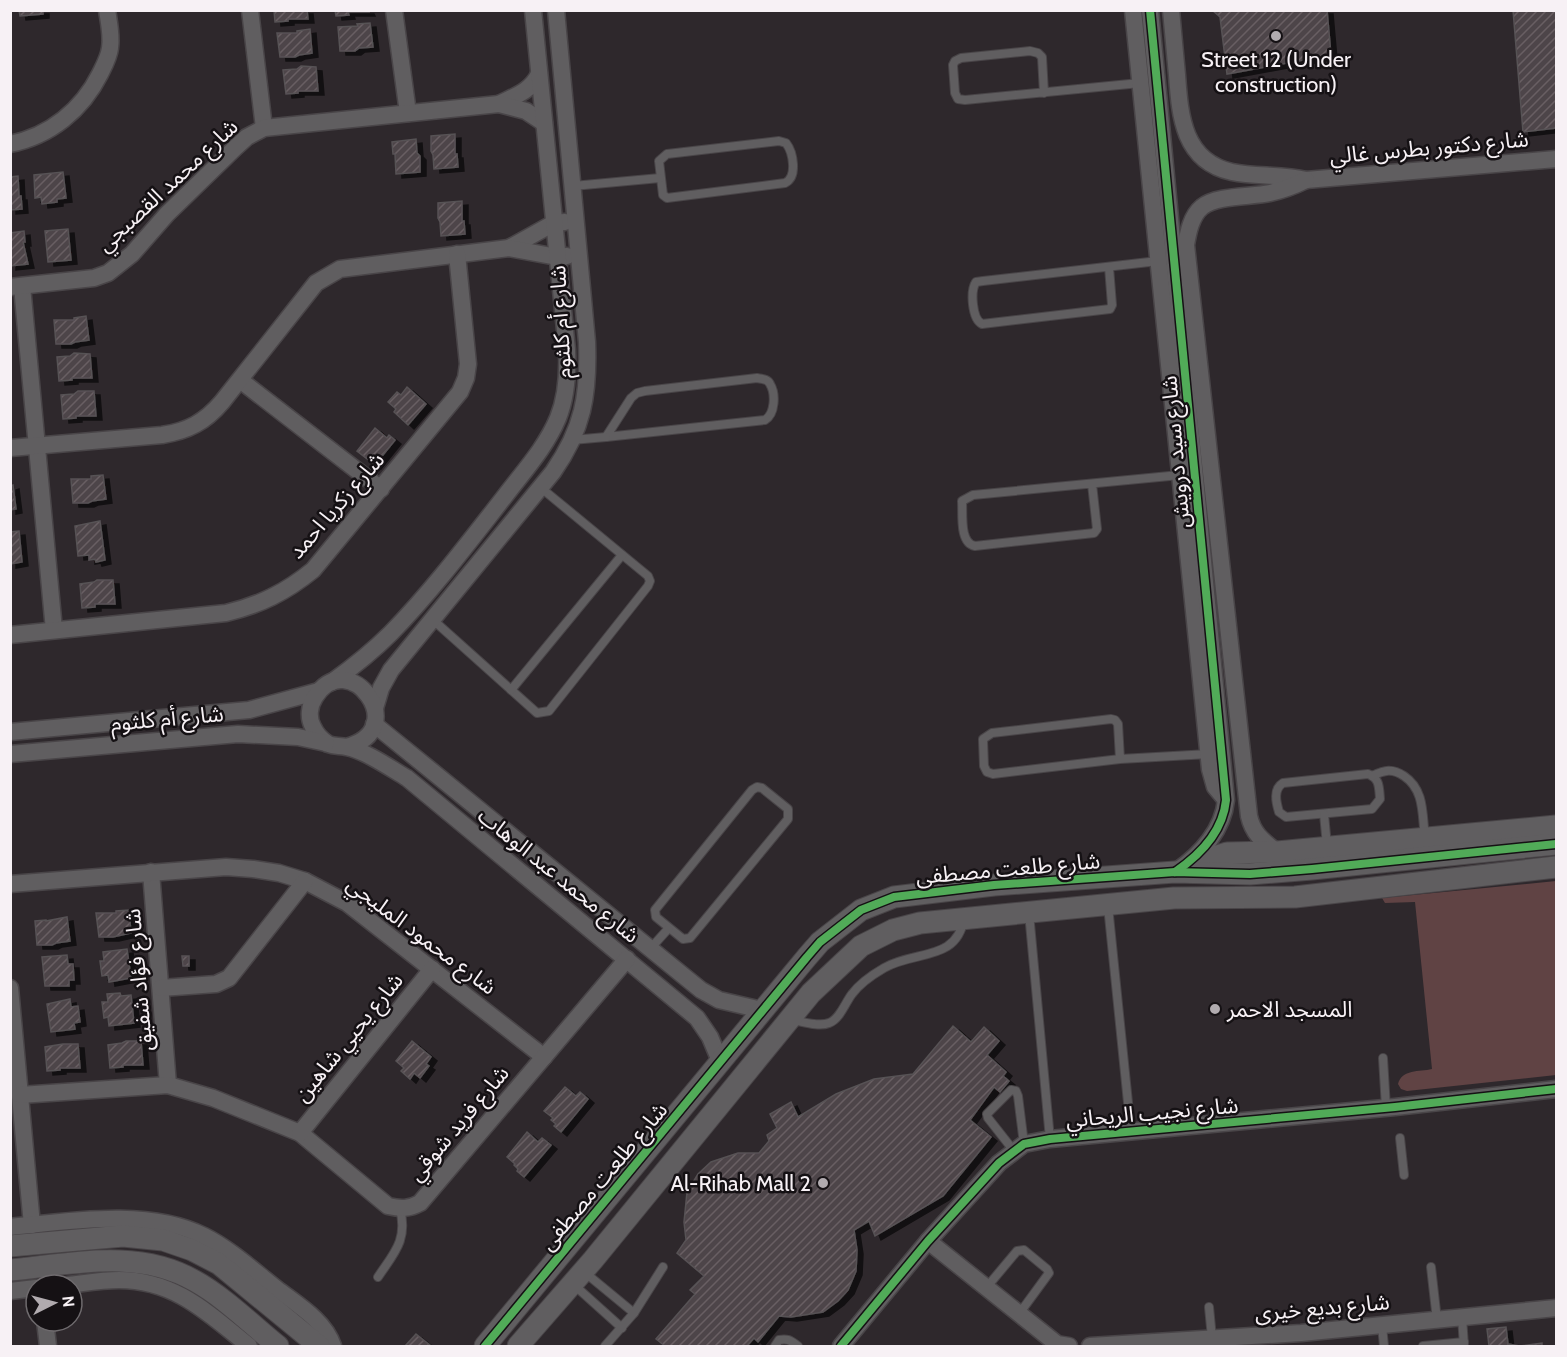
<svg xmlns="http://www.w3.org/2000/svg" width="1567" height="1357" font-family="Cabin,'Noto Sans Arabic',sans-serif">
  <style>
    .green { fill: #604344 }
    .building { fill: url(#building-hatch); stroke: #575255; stroke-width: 1.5; filter: url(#shadow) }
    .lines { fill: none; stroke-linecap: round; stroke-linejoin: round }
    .service-casing { stroke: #494548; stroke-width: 10 }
    .minor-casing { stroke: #494548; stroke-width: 19 }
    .tertiary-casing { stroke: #494548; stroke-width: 23 }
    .service { stroke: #605e60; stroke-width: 8 }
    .minor { stroke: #605e60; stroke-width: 16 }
    .tertiary { stroke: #605e60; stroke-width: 21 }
    .cycleway-casing { stroke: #151114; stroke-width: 11 }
    .cycleway { stroke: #51ab58; stroke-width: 8 }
    .poi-dot { fill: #b1abaf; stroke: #151114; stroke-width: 2 }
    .labels { text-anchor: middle; stroke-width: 5; stroke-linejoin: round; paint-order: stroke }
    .poi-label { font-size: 22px; fill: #f7f1f5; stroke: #151114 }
    .street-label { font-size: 22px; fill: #f7f1f5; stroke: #151114 }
  </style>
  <defs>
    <pattern id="building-hatch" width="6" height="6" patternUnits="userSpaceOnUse" patternTransform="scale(1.5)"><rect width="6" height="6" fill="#4e4449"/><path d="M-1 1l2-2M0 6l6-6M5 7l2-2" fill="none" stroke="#685f64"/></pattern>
    <filter id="shadow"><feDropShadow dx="6" dy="4" stdDeviation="0" flood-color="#0009"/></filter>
  </defs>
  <rect width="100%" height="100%" fill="#2e282c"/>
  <path class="green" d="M1556,881V1075L1407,1091L1401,1089L1398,1084C1402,1069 1419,1072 1432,1069L1415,902L1385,903L1382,898Z"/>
  <g class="building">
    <path d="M19,10H43V14L20,16Z"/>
    <path d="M274,10H307L308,19H288V21L275,22Z"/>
    <path d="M335,10H368L369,12H348L349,15L336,16Z"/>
    <path d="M1212,10H1327L1331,55L1227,74L1220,17Z"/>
    <path d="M1513,10H1556V128L1523,132Z"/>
    <path d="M370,23L373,47L359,48L355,51H340L338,27L358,26L357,24Z"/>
    <path d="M310,29L312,53L299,55L295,57H280L277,33H297V31Z"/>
    <path d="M301,66L316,67L318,91H298V93L286,94L283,70L297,69Z"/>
    <path d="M455,134V154H457L458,167L434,169L433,155L431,151V136Z"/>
    <path d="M416,139L417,153L420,156V172L396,174L395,154H393L392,142Z"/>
    <path d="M63,172L66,198L57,199V202L42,204L41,197L35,198L34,175Z"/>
    <path d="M18,176L19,196H21L22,209L10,210V177Z"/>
    <path d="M462,201V221H464L465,234L441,236L440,222L438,218V203Z"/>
    <path d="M68,229L71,260L48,262L45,231Z"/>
    <path d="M24,231L25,242H23L28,264L10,266V233Z"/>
    <path d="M86,316L89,340L75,342L71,344H56L54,320H74V318Z"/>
    <path d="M74,353L90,354L92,378H72V380L59,381L57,357L70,356Z"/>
    <path d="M407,387L426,404L408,425L394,412L396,409L388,402L397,392L401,395Z"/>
    <path d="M78,391H94L96,416H76V418L63,419L61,395L74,394Z"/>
    <path d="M375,428L387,438L389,435L395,440L375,465L357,451Z"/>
    <path d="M103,475L106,499L92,501L88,503H73L71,479H91V476Z"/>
    <path d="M13,485L16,509L10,510V486Z"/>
    <path d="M100,521L105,560L96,562L95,559L89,560V555L78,556L75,526Z"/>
    <path d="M19,531L22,562L10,564V532Z"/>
    <path d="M97,580H113L115,604H95V607L82,608L80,584L94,582Z"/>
    <path d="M129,910L131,933L113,937H99L96,913H116V911Z"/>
    <path d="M67,917L70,941L56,943L52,945H37L35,921L46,920V921Z"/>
    <path d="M127,949L131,978L109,982L108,975L102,976L100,961H104L103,952Z"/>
    <path d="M67,955L68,964H73L74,980H69V986H45L42,957Z"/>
    <path d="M182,956H189V966H183Z"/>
    <path d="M120,993L121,996L131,995L134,1023L109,1026L108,1017L104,1018L102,1002H108L107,994Z"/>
    <path d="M70,999L71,1007L78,1006L80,1022L74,1023L75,1029L51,1032L47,1004Z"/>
    <path d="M953,1026L971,1042L984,1027L999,1041L987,1055L1006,1072L1003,1076L1009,1081L1000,1092L994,1087L970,1120L991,1137L943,1196L875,1236L869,1221L854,1230L857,1250L856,1271L848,1290L838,1301L823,1312L791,1317L779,1316L758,1342L754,1338L747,1346H665L656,1339L695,1294L690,1290L704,1276L677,1253L686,1240L684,1222L687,1192L698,1174L711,1162L738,1153H759L769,1141L767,1135L777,1128L770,1114L791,1102L798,1117L836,1094L874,1079L913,1074Z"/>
    <path d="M126,1041H141L143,1065H123V1067L110,1068L108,1045L122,1043Z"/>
    <path d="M412,1041L431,1057L426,1064L429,1066L420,1078L414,1073L410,1079L401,1071L404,1068L396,1061Z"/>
    <path d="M63,1044H78L80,1068H60V1070L47,1071L45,1047Z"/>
    <path d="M565,1087L576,1096L580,1092L588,1099L561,1132L554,1126L556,1124L551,1120L553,1118L544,1111Z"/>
    <path d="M527,1132L538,1142L542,1138L551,1145L524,1177L517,1171L518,1169L514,1165L515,1164L507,1157Z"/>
    <path d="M1506,1327L1508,1344L1520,1346L1542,1343V1346H1489L1487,1329Z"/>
    <path d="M416,1334L431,1346H405Z"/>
  </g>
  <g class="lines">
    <defs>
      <g id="service">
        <path d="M1044,93L1042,57L1038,53L1030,51L961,58L955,61L953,65L955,93L958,99L965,100L1140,83"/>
        <path d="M779,141L786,143C793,152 798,177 785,183L667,198L663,195L659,161L667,154Z"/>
        <path d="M573,186L660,178"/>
        <path d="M1109,267L1112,305L1110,309L982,324C972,319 970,291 976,282L983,281L1158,261"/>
        <path d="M757,378C762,379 768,379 770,384C776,394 775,414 765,420L606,437L631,398L637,393L645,391Z"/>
        <path d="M572,440L606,437"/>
        <path d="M1092,484L1097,529L1094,533L975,546C959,543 963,514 962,501L973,495L1180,475"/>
        <path d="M432,619L537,713L549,711L648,586L650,581L648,576L540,487"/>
        <path d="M511,690L622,555"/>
        <path d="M1120,759L1118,724L1115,720L1111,719L992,733L983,739L984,766L987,772L993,774L1120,759L1209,754"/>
        <path d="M1368,774C1380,778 1379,788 1380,799L1372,809L1286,817L1279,812C1276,802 1273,789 1283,783Z"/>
        <path d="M1372,776C1385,770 1392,768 1404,776C1425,790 1422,815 1425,838"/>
        <path d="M757,787L762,788L788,809V819L690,938L683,939L656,917L655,910L752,790Z"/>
        <path d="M1324,814L1327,846"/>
        <path d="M1108,906L1131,1132"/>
        <path d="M1029,913L1050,1139"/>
        <path d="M650,949L668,929"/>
        <path d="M793,1020C804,1022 819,1027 829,1023C840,1019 845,1003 852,994C860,983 872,975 884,968C915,950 957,962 964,918"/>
        <path d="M1383,1058L1386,1108"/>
        <path d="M1400,1138L1404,1175"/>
        <path d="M1014,1151L988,1118L987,1114L1011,1090L1016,1091L1018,1096L1024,1144"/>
        <path d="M1431,1267L1437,1320"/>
        <path d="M583,1271L634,1313"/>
        <path d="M378,1277C394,1253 408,1240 400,1209"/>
        <path d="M573,1284L622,1328"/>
        <path d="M986,1288L1017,1251L1024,1250L1047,1269L1049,1273L1019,1314"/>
        <path d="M1209,1307L1212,1338"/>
        <path d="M1462,1317L1464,1346"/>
        <path d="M1382,1326L1384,1346"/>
        <path d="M605,1346L634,1313L663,1267"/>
        <path d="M775,1346L779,1340C788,1338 791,1341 798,1346"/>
        <path d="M1423,1346L1464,1342"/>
      </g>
      <g id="minor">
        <path d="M250,10L264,128"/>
        <path d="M394,10L408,113"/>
        <path d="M1133,10L1210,769L1215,787L1225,799"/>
        <path d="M1150,10L1226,800C1223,830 1201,854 1178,870"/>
        <path d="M1171,10C1173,32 1175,54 1177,75C1180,116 1183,161 1232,172C1256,177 1281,174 1306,180L1556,159"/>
        <path d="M499,104C515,96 531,91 539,74"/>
        <path d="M10,144C50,136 82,110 100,74C104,66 109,57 110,48C112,36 109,23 107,10"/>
        <path d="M509,248L554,223L565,222"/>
        <path d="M22,286L54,630"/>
        <path d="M10,287L94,278L108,273L132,254L167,214L236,147L247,137L264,128L499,104L526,111L544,123"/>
        <path d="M240,380L381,489"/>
        <path d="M10,448L162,435C188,431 205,422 222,402L316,283L340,269L509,248L557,257L567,256"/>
        <path d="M10,635L226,613C260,605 286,592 313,570L460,392L466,378L468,364L457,254"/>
        <path d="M332,682C353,667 373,651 391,633C432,591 469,542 505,496C524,471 546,447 558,418C567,396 568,373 567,350L533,10"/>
        <path d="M375,708L381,688L391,670L553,472C583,429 589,395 587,342L556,10"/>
        <path d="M374,724L701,990L719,1000L762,1010"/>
        <path d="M10,732L249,710L319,691"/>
        <path d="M346,747C414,730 348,644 315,697C309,706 308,718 313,727C316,734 322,740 328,744C335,747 340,745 346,747C366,751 390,768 407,778L697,1018L710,1037L720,1061"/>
        <path d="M10,754L238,734L298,737L326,743"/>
        <path d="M1277,852C1263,841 1253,834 1249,816L1186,245C1188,233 1191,216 1202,207C1216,195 1252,197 1270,193C1283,190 1294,186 1306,180"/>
        <path d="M151,872L168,1085"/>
        <path d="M10,884L226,867L253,869L279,873L305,881L347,903L544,1057"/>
        <path d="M10,988L32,1225"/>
        <path d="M161,988L216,984L229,978L305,881"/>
        <path d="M20,1095L168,1085L213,1098L300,1133L388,1206C401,1209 409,1209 420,1203L627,959"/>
        <path d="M300,1133L432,969"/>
        <path d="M10,1227C70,1221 149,1208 204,1236C230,1249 254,1271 277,1289C298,1305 325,1321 333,1346"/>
        <path d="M928,1241L1057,1344L1069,1346"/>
        <path d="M68,1285C85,1283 102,1280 119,1280C175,1280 208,1313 249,1346"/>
        <path d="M10,1291L36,1288"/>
        <path d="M45,1321L48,1346"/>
        <path d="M841,1346L928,1241L999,1163L1024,1144L1050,1139L1395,1107L1556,1089"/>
        <path d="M1090,1346L1301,1333L1556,1308"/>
      </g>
      <g id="tertiary">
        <path d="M1191,872L1211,858L1227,853L1277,852L1556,826"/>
        <path d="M10,1246L123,1236L163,1240L192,1250L219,1264L319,1346"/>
        <path d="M10,1270C72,1264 138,1248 195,1281C224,1297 252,1325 278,1346"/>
        <path d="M485,1346L807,957L820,942L861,910L894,897L994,885L1175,872L1250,874L1312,869L1556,844"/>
        <path d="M518,1346L593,1260L811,993L861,946L893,930L920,923L1174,898L1295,897L1556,867"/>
      </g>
    </defs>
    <use href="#service" class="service-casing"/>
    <use href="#minor" class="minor-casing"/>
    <use href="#tertiary" class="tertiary-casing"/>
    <use href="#service" class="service"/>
    <use href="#minor" class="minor"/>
    <use href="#tertiary" class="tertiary"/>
    <defs>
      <g id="cycleway">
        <path d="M1150,10L1226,800C1223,831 1200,855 1175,872"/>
        <path d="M485,1346L807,957L820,942L861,910L894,897L994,885L1175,872L1250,874L1312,869L1556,844"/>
        <path d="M841,1346L928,1241L999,1163L1024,1144L1050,1139L1395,1107L1556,1089"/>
      </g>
    </defs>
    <use href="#cycleway" class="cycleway-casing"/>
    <use href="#cycleway" class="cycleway"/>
  </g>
  <g class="poi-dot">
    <circle cx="1276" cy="36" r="6"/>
    <circle cx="1215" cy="1009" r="6"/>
    <circle cx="823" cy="1183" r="6"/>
  </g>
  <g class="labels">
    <g class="poi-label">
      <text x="1276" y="67">Street 12 (Under<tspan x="1276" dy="25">construction)</tspan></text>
      <text x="1227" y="1017" text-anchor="start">المسجد الاحمر</text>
      <text x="811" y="1191" text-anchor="end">Al-Rihab Mall 2</text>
    </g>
    <g class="street-label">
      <text transform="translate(1429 147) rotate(-5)" y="8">شارع دكتور بطرس غالي</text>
      <text transform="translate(167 185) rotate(-43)" y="8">شارع محمد القصبجي</text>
      <text transform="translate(560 322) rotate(-93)" y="8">شارع أم كلثوم</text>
      <text transform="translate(1175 452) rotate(-95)" y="8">شارع سيد درويش</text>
      <text transform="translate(336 505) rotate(-49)" y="8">شارع زكريا احمد</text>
      <text transform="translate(167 718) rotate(-5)" y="8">شارع أم كلثوم</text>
      <text transform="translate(1008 868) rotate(-5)" y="8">شارع طلعت مصطفى</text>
      <text transform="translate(559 875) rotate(39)" y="8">شارع محمد عبد الوهاب</text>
      <text transform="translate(422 935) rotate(37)" y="8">شارع محمود المليجي</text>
      <text transform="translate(138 980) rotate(-95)" y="8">شارع فؤاد شفيق</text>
      <text transform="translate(348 1037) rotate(-51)" y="8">شارع يحيي شاهين</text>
      <text transform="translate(1152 1112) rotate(-5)" y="8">شارع نجيب الريحاني</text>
      <text transform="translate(458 1123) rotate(-50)" y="8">شارع فريد شوقي</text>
      <text transform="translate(603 1176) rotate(-50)" y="8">شارع طلعت مصطفى</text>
      <text transform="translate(1322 1307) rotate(-5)" y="8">شارع بديع خيرى</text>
    </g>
  </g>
  <rect width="1567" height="1357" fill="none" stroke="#f7f1f5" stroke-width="24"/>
  <g transform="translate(54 1303) rotate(84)"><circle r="28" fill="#151114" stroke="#6f6b6e" stroke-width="1.5"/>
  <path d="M0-4.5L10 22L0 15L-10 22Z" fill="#b1abaf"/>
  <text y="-9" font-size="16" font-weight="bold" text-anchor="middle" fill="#f7f1f5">N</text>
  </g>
</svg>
